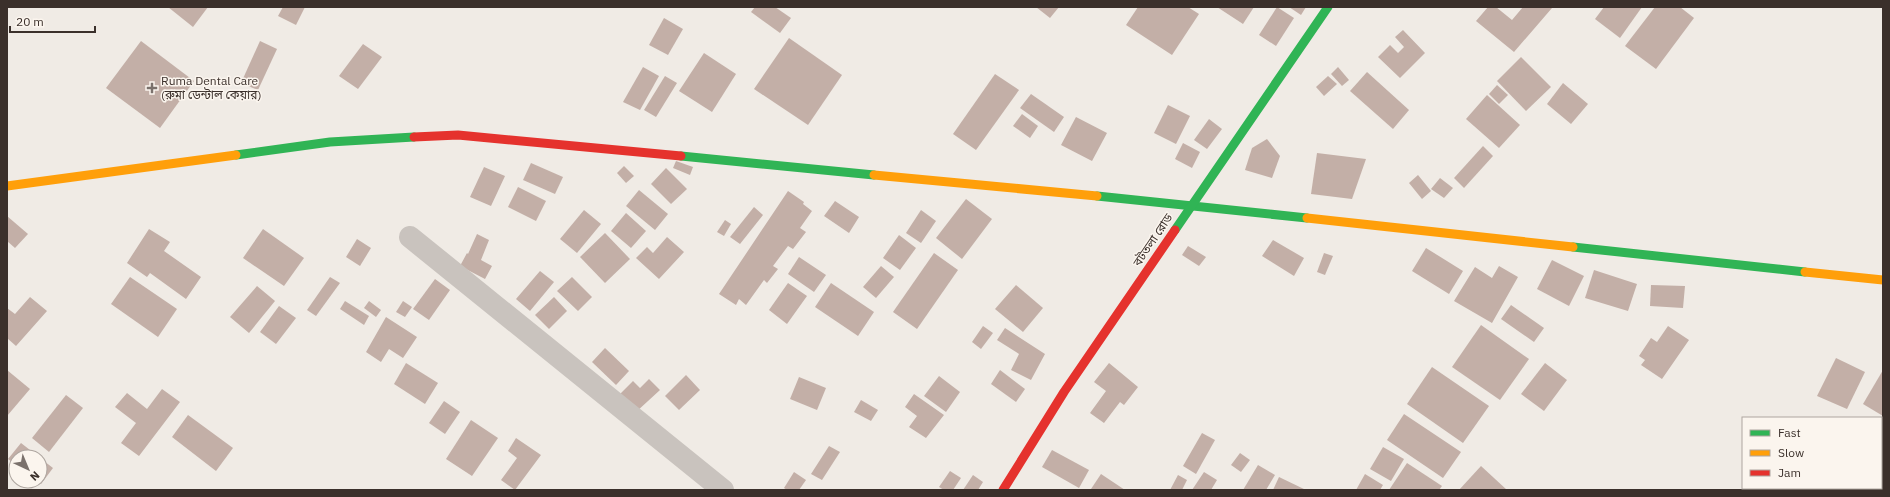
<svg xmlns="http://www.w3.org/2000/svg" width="1890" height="497" font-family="'IBM Plex Sans','Noto Sans Bengali',sans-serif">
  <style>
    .building { fill: #c3afa7 }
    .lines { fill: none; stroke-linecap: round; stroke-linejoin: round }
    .street { stroke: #c9c3be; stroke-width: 22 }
    .fast { stroke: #30b455; stroke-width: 9 }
    .slow { stroke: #ff9f0a; stroke-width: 9 }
    .jam { stroke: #e5322d; stroke-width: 9 }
    .poi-dot { fill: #7a716c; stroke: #fbf5ee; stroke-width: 1.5 }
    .labels { text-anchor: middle; stroke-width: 3; stroke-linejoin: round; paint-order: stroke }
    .poi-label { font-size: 12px; fill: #3b302b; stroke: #fbf5ee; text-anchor: start }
    .street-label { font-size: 12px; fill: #3b302b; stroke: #fbf5ee }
  </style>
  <rect width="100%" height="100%" fill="#f0ebe5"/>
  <g class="building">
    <path d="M168,7H208L193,27Z"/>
    <path d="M283,7H305L296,25L278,16Z"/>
    <path d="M755,7H775L791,18L780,33L751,12Z"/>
    <path d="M1036,7H1059L1050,18Z"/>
    <path d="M1138,7H1188L1199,14L1172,55L1126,25Z"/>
    <path d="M1217,7H1254L1243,24Z"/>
    <path d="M1277,7L1294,18L1276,46L1259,35Z"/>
    <path d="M1289,7H1306L1301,15Z"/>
    <path d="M1488,7H1496L1512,20L1523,7L1552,8L1514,52L1476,21Z"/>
    <path d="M1604,7H1642L1620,38L1595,19Z"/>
    <path d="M1655,7H1680L1694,18L1656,69L1625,46Z"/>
    <path d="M664,18L683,29L668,55L649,45Z"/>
    <path d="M1403,30L1425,53L1400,78L1378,57L1390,45L1398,53L1404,47L1395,37Z"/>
    <path d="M789,38L842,75L808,125L754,89Z"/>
    <path d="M141,41L194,81L160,128L106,88Z"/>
    <path d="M260,41L277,49L258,90L241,83Z"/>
    <path d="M363,44L382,57L358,89L339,76Z"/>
    <path d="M704,53L736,74L712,112L679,91Z"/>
    <path d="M1521,57L1551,87L1526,111L1497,81Z"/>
    <path d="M643,67L659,76L640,110L623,102Z"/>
    <path d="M1338,67L1349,80L1342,86L1331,74Z"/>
    <path d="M1367,72L1409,110L1393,129L1350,91Z"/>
    <path d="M995,74L1019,90L976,150L953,134Z"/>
    <path d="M665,76L677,83L656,117L644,110Z"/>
    <path d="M1328,76L1337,84L1324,96L1316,87Z"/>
    <path d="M1563,83L1588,104L1571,124L1547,104Z"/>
    <path d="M1497,85L1508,95L1499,104L1489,94Z"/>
    <path d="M1031,94L1064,117L1054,132L1020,108Z"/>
    <path d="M1487,95L1520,125L1499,148L1466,119Z"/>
    <path d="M1168,105L1190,116L1176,144L1154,133Z"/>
    <path d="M1022,114L1038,126L1030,138L1013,126Z"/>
    <path d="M1076,117L1107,133L1092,161L1061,145Z"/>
    <path d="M1209,119L1222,129L1207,149L1194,140Z"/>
    <path d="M1267,139L1280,156L1272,178L1245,170L1252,148Z"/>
    <path d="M1183,143L1200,152L1192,168L1175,159Z"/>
    <path d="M1483,146L1493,156L1464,188L1454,178Z"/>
    <path d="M1317,153L1366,159L1352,199L1311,194Z"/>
    <path d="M676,161L693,167L690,175L673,168Z"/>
    <path d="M531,163L563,177L555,194L523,180Z"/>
    <path d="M624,166L634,176L626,183L617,173Z"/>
    <path d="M484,167L505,176L491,206L470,197Z"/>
    <path d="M666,168L687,189L671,204L651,184Z"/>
    <path d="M1418,175L1431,191L1422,199L1409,183Z"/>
    <path d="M1440,178L1453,188L1444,198L1431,189Z"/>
    <path d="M518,187L546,201L536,221L508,207Z"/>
    <path d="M639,190L668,214L655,230L626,206Z"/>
    <path d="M788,191L804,202L803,204L812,211L800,228L806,232L793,249L788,246L773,266L778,269L767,283L764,280L746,305L739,299L736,305L719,294Z"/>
    <path d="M966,199L992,219L962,259L936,238Z"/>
    <path d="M835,201L859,217L849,233L824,216Z"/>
    <path d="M754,207L763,215L740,244L730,237Z"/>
    <path d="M584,210L601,224L577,253L560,239Z"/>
    <path d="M921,210L936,221L921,243L906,233Z"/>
    <path d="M626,213L646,231L631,248L611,231Z"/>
    <path d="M7,216L28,234L15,248L7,241Z"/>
    <path d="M725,220L731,224L724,236L717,232Z"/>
    <path d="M149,229L170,242L164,251L201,277L186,299L150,273L147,277L127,263Z"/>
    <path d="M263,229L304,258L284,286L243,258Z"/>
    <path d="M605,233L630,259L605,283L580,257Z"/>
    <path d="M477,234L489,240L481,260L492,266L485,279L460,266L467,253L468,254Z"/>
    <path d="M899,235L916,248L900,270L883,258Z"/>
    <path d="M667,237L684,252L659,279L636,258L647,247L653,253Z"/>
    <path d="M357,239L371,248L360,266L346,257Z"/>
    <path d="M1273,240L1304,258L1294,276L1262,256Z"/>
    <path d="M1188,246L1206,257L1199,266L1182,255Z"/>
    <path d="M1426,248L1463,271L1449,294L1412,271Z"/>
    <path d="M934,253L958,270L917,329L893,312Z"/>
    <path d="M1324,253L1333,256L1325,275L1317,272Z"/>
    <path d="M799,257L826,275L814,292L788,274Z"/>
    <path d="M1552,260L1584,276L1569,306L1537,289Z"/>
    <path d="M881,266L894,277L876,298L863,287Z"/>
    <path d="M1499,266L1518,277L1492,323L1454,301L1475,267L1492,278Z"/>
    <path d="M1594,270L1637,284L1628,311L1585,298Z"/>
    <path d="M540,271L554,282L530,311L516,299Z"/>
    <path d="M130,277L177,309L158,337L111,304Z"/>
    <path d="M330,277L340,283L316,316L307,310Z"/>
    <path d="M572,277L592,297L578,311L557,291Z"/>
    <path d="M435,279L450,290L429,320L413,309Z"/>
    <path d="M788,283L807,296L787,324L769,310Z"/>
    <path d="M831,283L874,312L858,336L815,307Z"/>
    <path d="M1016,285L1043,308L1023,332L995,309Z"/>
    <path d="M1651,285L1685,286L1683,308L1650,306Z"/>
    <path d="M257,286L275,301L249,333L230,317Z"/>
    <path d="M30,297L47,311L16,346L7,338V308L15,314Z"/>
    <path d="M554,297L567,311L549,329L535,315Z"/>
    <path d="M345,301L369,316L364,325L340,309Z"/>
    <path d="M369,301L381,310L376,317L364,308Z"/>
    <path d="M403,301L412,307L405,317L396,312Z"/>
    <path d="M1511,305L1544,328L1534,342L1501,319Z"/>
    <path d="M279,306L296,318L276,344L260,332Z"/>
    <path d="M386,317L417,337L403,358L389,349L381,362L366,352Z"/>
    <path d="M1481,325L1529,359L1500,400L1452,367Z"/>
    <path d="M983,326L993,333L981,349L972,342Z"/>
    <path d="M1668,326L1689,340L1662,379L1641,365L1645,360L1639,356L1651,338L1657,342Z"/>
    <path d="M1005,328L1045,354L1031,380L1011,370L1019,354L997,340Z"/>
    <path d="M605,348L629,371L616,385L592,362Z"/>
    <path d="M1836,358L1865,372L1847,409L1817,396Z"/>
    <path d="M406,363L438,383L425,404L394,384Z"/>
    <path d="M1109,363L1138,387L1124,405L1120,402L1104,423L1090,413L1106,391L1094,382Z"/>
    <path d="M1545,363L1567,380L1544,411L1521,394Z"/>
    <path d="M1432,367L1489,406L1463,443L1407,404Z"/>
    <path d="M7,370L30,389L7,416Z"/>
    <path d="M1000,370L1025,389L1016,402L991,384Z"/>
    <path d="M1883,370V416L1863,404Z"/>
    <path d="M686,375L700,390L679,410L665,396Z"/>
    <path d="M939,376L960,392L946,412L924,396Z"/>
    <path d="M799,377L826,388L817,410L790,399Z"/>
    <path d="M649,379L660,390L636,412L620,394L633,381L640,388Z"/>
    <path d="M162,389L180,402L139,456L121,443L136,423L115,407L127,393L147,409Z"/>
    <path d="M914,394L944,415L926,438L909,427L917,416L905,407Z"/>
    <path d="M66,395L83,408L49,452L32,438Z"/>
    <path d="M861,400L878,410L871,421L854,412Z"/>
    <path d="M444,401L460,412L445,434L429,423Z"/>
    <path d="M1404,414L1461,452L1443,478L1387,440Z"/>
    <path d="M188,415L233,448L216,471L172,437Z"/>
    <path d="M471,420L498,438L472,476L446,459Z"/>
    <path d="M1881,426L1883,428V472L1881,471Z"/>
    <path d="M1202,433L1215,440L1196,474L1183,466Z"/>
    <path d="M516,438L541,455L515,490L501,480L517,458L508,451Z"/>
    <path d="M21,443L39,457H16V465L8,459Z"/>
    <path d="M829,446L840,452L822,480L811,474Z"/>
    <path d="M1383,447L1404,459L1391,481L1370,469Z"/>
    <path d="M1052,450L1089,470L1079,488L1042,467Z"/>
    <path d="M1240,453L1250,460L1241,472L1231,465Z"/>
    <path d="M40,458L53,468L41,484L37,481H40Z"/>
    <path d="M1407,463L1442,486L1439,490H1389Z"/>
    <path d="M1258,465L1275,475L1266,490H1243Z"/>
    <path d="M1481,466L1507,490H1459Z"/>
    <path d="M950,471L961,478L953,490H944L939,487Z"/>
    <path d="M794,472L806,480L799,490H787L784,488Z"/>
    <path d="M1204,472L1217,480L1211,490H1192Z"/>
    <path d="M1101,474L1125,490L1091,489Z"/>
    <path d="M1365,474L1383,485L1380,490H1356Z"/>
    <path d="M973,475L983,482L978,490H963Z"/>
    <path d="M1178,475L1187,480L1182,490H1170Z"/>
    <path d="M1279,477L1306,490H1273Z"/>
    <path d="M1833,488H1869L1867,490H1837Z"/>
  </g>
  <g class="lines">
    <path class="street" d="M410,237L723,490"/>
    <g class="fast">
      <path d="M236,155L330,142L414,137"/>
      <path d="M681,156L874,175"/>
      <path d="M1097,196L1307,218"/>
      <path d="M1175,230L1328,7"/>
      <path d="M1573,247L1805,272"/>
    </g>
    <g class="slow">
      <path d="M874,175L1097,196"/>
      <path d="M7,186L236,155"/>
      <path d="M1307,218L1573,247"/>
      <path d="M1805,272L1883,280"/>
    </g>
    <g class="jam">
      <path d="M414,137L458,135L681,156"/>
      <path d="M1003,490L1064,392L1175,230"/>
    </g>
  </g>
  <path class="poi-dot" d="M150 82h4v4h4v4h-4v4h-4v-4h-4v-4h4z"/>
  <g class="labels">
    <g class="poi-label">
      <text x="161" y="85">Ruma Dental Care<tspan x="161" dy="14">(রুমা ডেন্টাল কেয়ার)</tspan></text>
    </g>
    <g class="street-label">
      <text transform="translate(1153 240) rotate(-56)" y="4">বটতলা রোড</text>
    </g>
  </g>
  <rect width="1890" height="497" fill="none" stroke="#3b302b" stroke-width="16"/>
  <rect x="1742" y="417" width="140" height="72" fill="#fbf5ee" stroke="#aea6a0"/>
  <rect x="1750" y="430" width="20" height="6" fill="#30b455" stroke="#aea6a0"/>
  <text x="1778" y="437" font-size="12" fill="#3b302b">Fast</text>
  <rect x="1750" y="450" width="20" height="6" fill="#ff9f0a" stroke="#aea6a0"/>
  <text x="1778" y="457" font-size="12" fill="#3b302b">Slow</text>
  <rect x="1750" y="470" width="20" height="6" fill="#e5322d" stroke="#aea6a0"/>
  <text x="1778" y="477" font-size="12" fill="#3b302b">Jam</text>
  <g transform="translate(28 469) rotate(136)"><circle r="19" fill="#fbf5ee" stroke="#aea6a0"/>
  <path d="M0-3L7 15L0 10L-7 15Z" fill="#7a716c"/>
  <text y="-6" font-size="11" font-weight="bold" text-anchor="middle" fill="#3b302b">N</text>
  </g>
  <path d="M10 26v6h85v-6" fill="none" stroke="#3b302b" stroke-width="2"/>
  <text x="16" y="26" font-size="12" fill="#3b302b" stroke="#fbf5ee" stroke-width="3" paint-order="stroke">20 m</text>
</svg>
